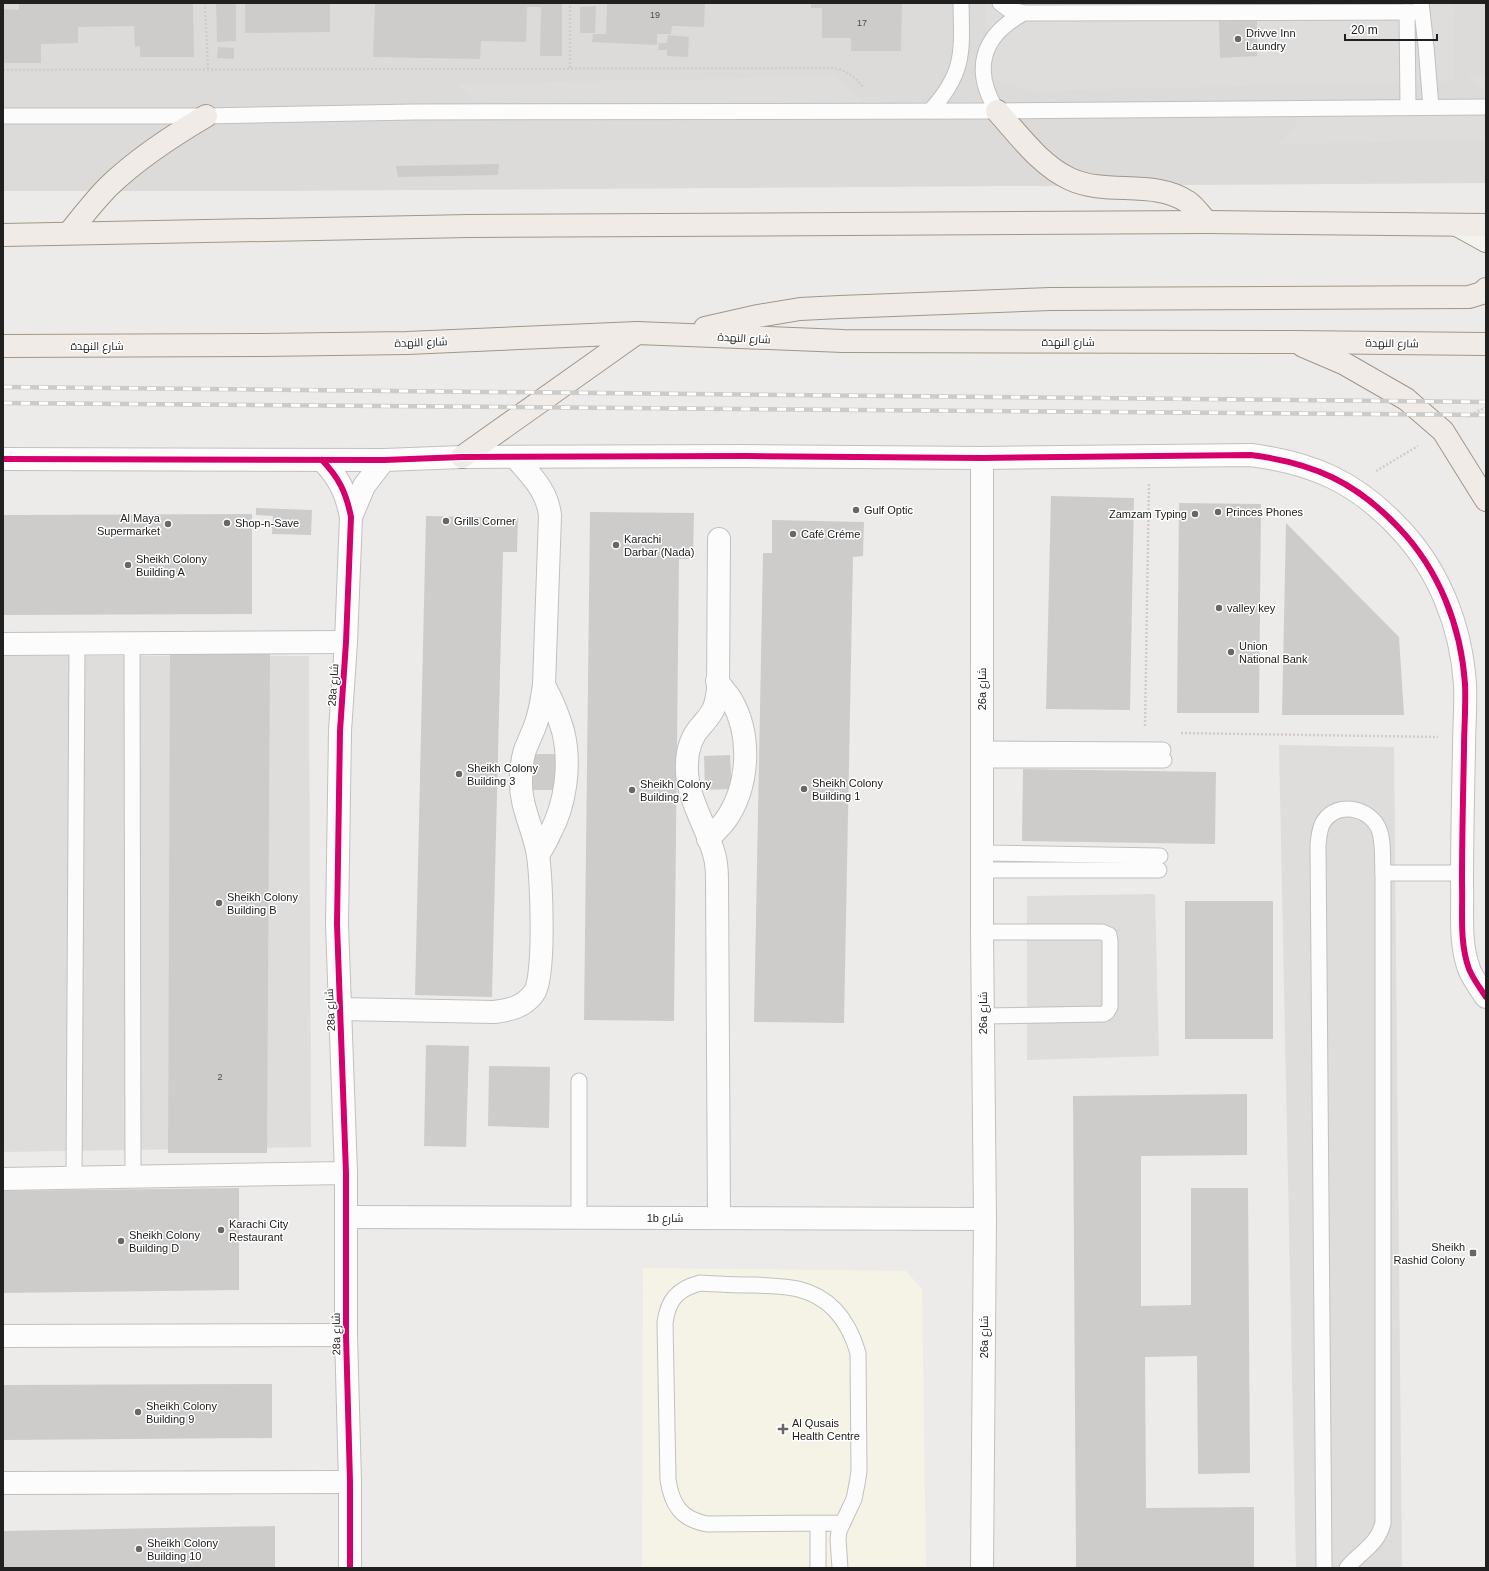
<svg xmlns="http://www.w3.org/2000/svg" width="1489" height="1571" font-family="Arial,Cairo,sans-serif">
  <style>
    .residential { fill: #dcdbda }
    .education { fill: #f5f3e6 }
    .parking { fill: #dedddc }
    .building { fill: #ceccca }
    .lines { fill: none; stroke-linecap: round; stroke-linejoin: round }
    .service-casing { stroke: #c1c0bf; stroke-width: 17 }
    .minor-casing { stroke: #c1c0bf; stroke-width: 24 }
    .secondary-casing { stroke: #959583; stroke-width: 24 }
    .primary-casing { stroke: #a19688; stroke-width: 24 }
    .path { stroke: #d6cac9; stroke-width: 2.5; stroke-dasharray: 2 2; stroke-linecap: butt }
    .service { stroke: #fcfcfc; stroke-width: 15 }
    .minor { stroke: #fcfcfc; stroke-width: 22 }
    .secondary { stroke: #f3f2ec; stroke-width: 22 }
    .primary { stroke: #f0ebe6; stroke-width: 22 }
    .rail-casing { stroke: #cbcbca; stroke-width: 4.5 }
    .rail { stroke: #fff; stroke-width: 3; stroke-dasharray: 9; stroke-linecap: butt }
    .cycleway-casing { stroke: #fff; stroke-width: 8 }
    .cycleway { stroke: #d6006c; stroke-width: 6 }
    .poi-dot { fill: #686766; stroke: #fff; stroke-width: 1.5 }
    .labels { text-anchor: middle; stroke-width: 3; stroke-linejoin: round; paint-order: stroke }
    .number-label { font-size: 9px; fill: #4c4b4a }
    .poi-label { font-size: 11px; fill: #202020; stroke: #fff; text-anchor: start }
    .street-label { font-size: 11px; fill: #202020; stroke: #fff }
  </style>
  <rect width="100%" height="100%" fill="#edebe9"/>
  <path class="residential" d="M3,3H1486V183L269,191H3Z"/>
  <path class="education" d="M643,1268L906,1271L922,1289L926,1568H642Z"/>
  <g class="parking">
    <path d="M985,3H1454L1453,81L1034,91L989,79Z"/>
    <path d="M1486,75V92L1467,76Z"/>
    <path d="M835,76L869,105L476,103L457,84Z"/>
    <path d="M1486,112V140L1278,144L1306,113Z"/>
    <path d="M3,656H309L311,1147L3,1152Z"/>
    <path d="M1279,745L1394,747L1402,1567L1296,1568Z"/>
    <path d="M1155,894L1159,1056L1027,1060V896Z"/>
  </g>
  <g class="building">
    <path d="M19,3H193L194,57H140V46L135,47L134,26L78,27V43L41,44V63H3V9L19,10Z"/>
    <path d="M216,3H236V41L217,42Z"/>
    <path d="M245,3H330V32L245,33Z"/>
    <path d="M375,3H562V56H540L541,7H527L526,42L481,41L480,59L373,57Z"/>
    <path d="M607,3H705L704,27L672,26L671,34H657V45L592,42L593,34H606Z"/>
    <path d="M811,3H902L901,51H851V38H822V8H811Z"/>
    <path d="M596,6L595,33H580V7Z"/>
    <path d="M1257,20V56L1220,58L1219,21Z"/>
    <path d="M668,35L689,37L688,57L667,56V50H658L659,43H667Z"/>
    <path d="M218,47L234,48V59L217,58Z"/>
    <path d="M499,164L498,175L398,177L396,166Z"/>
    <path d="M1051,496L1134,498L1130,710L1046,709Z"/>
    <path d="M1179,503L1261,504L1259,713H1177Z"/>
    <path d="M256,508L312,510L311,535L272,534L273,516L256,515Z"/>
    <path d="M590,512L694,513L693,559H679L674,1021L584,1020Z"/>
    <path d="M252,514V614L3,615V515Z"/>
    <path d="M426,516L518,518L517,552H503L492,997L415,995Z"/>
    <path d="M772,520L864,522L863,556L853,557L844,1023L754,1022L763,553H772Z"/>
    <path d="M1286,523L1399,637L1404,715H1282Z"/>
    <path d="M170,654H270L267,1153H168Z"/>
    <rect x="526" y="754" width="30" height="36"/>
    <path d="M730,755L732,789L705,790L704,756Z"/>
    <path d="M1023,769L1216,772L1215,844L1022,841Z"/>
    <rect x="1185" y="901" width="88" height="138"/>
    <path d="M426,1045L469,1046L466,1147L424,1146Z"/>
    <path d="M489,1066L550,1067L549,1128L488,1126Z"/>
    <path d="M1247,1094V1155L1141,1156V1306L1191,1305V1188H1248L1250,1473L1198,1474L1197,1356L1145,1357L1146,1508L1254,1507V1568H1076L1073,1096Z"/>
    <path d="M239,1188V1290L3,1293V1191Z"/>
    <path d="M272,1384V1438L3,1440V1385Z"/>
    <path d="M275,1526V1568H3V1531Z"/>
  </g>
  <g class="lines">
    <defs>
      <g id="service">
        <path d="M1000,3L1008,9L1024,13"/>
        <path d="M1421,3L1426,46L1431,107"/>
        <path d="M1407,12L1408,107"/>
        <path d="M930,111C965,73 962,52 961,3"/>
        <path d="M997,111C972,70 981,36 1024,13L1421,12"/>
        <path d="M3,116H206L414,112L997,111L1486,107"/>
        <path d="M132,643L133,1177"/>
        <path d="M982,749L1163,750"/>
        <path d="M982,760H1164"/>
        <path d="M983,853L1160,856"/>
        <path d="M983,870H1159"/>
        <path d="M1383,873H1462"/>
        <path d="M982,932H1102L1109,935L1110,941V1007L1107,1012L1104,1014L983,1016"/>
        <path d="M74,1178L77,644"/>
        <path d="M579,1218V1081"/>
        <path d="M818,1524V1568"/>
        <path d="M840,1568L838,1539L839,1531L854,1499L857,1484L859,1471L858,1353C849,1322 832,1297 798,1289C785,1286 770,1286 756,1285C737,1285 719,1284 700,1283C678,1289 668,1299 665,1323L668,1480C672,1505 681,1519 707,1524L841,1523"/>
        <path d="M1324,1568L1318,845C1319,837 1319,828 1324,821C1338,801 1368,808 1378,827C1384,839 1382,859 1383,873V1523C1377,1546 1361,1551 1347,1568"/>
      </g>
      <g id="minor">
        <path d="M3,459L384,460L462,457L747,456L982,458L1251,455C1313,463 1356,482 1399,528C1439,570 1461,626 1465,684C1466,706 1464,728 1464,750C1463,794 1462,839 1462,883C1463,911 1459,942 1469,969C1473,979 1480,988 1486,997"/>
        <path d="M322,460C339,478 346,492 351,517L346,642L340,731L337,924L346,1173V1335L350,1482V1568"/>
        <path d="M351,517L364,486L384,460"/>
        <path d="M3,644L346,642"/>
        <path d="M708,839C714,833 720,827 725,821C749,787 752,737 732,701C728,694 722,688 717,681"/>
        <path d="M538,855C542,848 547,841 550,833C566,804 571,763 563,731C558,714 552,700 544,685"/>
        <path d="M340,1009L494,1012C510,1010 524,1007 534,993C546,977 541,878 538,855C534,830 520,806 521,781C521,769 522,754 528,743C530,737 533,732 535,726C540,713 542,699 544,685L550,516C548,491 531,476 516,458"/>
        <path d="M3,1179L346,1173"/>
        <path d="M346,1217L985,1219"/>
        <path d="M719,1218L717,881C717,872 717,863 714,854C706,824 685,796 687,764C687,750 692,735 702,725C706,720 710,716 713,710C716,704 717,697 718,690L719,539"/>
        <path d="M3,1336L346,1335"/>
        <path d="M3,1483L350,1482"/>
        <path d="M982,1568L985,1219L982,932V458"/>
      </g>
      <path id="secondary" d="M1457,225L1486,241"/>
      <g id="primary">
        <path d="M997,111C1019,135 1040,165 1070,179C1107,196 1153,179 1188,202C1195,207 1201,216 1207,222"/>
        <path d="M69,233C82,217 94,201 109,186C138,158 172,136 206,116"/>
        <path d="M3,235L469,226L1207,222L1486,225"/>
        <path d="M705,328L758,316L800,309L840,307L1051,299L1469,297L1482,293L1486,289"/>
        <path d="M3,346L262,345L407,343L637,333L843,341L1293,342L1486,344"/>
        <path d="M1303,346L1345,364L1406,399L1443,431L1486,500"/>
        <path d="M462,457L637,333"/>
      </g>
    </defs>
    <use href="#service" class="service-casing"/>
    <use href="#minor" class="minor-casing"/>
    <use href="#secondary" class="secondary-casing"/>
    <use href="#primary" class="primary-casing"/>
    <g class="path">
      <path d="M205,3L208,70"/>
      <path d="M570,68V3"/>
      <path d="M3,70L834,68C848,71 855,77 864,88"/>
      <path d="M1467,417L1486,407"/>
      <path d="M1376,471L1418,446"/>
      <path d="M1145,726L1149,483"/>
      <path d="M1181,733L1438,737"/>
    </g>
    <use href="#service" class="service"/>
    <use href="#minor" class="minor"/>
    <use href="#secondary" class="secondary"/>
    <use href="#primary" class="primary"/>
    <defs>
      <g id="rail">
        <path d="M3,387L1486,402"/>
        <path d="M3,403L1486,415"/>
      </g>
    </defs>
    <use href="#rail" class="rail-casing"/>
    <use href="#rail" class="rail"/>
    <defs>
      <g id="cycleway">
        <path d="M3,459L384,460L462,457L747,456L982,458L1251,455C1313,463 1356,482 1399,528C1439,570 1461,626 1465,684C1466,706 1464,728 1464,750C1463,794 1462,839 1462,883C1463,911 1459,942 1469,969C1473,979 1480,988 1486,997"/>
        <path d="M322,460C339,478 346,492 351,517L346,642L340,731L337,924L346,1173V1335L350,1482V1568"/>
      </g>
    </defs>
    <use href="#cycleway" class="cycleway-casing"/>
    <use href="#cycleway" class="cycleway"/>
  </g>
  <g class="poi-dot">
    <circle cx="1238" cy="39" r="4"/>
    <circle cx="856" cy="510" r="4"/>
    <circle cx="1218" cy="512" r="4"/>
    <circle cx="1195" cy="514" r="4"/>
    <circle cx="446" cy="521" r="4"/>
    <circle cx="227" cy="523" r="4"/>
    <circle cx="168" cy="524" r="4"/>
    <circle cx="793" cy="534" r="4"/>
    <circle cx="616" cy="545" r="4"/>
    <circle cx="128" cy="565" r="4"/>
    <circle cx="1219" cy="608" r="4"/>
    <circle cx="1231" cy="652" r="4"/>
    <circle cx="459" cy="774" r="4"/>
    <circle cx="804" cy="789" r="4"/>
    <circle cx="632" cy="790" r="4"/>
    <circle cx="219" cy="903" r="4"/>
    <circle cx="221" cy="1230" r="4"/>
    <circle cx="121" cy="1241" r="4"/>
    <rect x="1469" y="1249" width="8" height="8" rx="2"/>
    <circle cx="138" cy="1412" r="4"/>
    <path d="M781 1423h4v4h4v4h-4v4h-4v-4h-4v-4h4z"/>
    <circle cx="139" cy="1549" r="4"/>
  </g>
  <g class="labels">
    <g class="number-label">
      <text x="655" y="18">19</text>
      <text x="862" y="26">17</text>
      <text x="220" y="1080">2</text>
    </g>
    <g class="poi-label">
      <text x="1246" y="37">Drivve Inn<tspan x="1246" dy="13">Laundry</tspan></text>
      <text x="864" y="514">Gulf Optic</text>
      <text x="1226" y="516">Princes Phones</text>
      <text x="1187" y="518" text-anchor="end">Zamzam Typing</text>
      <text x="160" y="522" text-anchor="end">Al Maya<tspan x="160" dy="13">Supermarket</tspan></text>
      <text x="454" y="525">Grills Corner</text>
      <text x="235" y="527">Shop-n-Save</text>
      <text x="801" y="538">Café Créme</text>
      <text x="624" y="543">Karachi<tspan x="624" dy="13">Darbar (Nada)</tspan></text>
      <text x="136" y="563">Sheikh Colony<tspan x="136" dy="13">Building A</tspan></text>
      <text x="1227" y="612">valley key</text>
      <text x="1239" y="650">Union<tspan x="1239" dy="13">National Bank</tspan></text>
      <text x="467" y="772">Sheikh Colony<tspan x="467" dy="13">Building 3</tspan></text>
      <text x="812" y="787">Sheikh Colony<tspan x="812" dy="13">Building 1</tspan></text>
      <text x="640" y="788">Sheikh Colony<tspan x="640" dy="13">Building 2</tspan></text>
      <text x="227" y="901">Sheikh Colony<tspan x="227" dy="13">Building B</tspan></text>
      <text x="229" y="1228">Karachi City<tspan x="229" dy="13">Restaurant</tspan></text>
      <text x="129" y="1239">Sheikh Colony<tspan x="129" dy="13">Building D</tspan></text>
      <text x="1465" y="1251" text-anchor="end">Sheikh<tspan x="1465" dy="13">Rashid Colony</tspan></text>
      <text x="146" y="1410">Sheikh Colony<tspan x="146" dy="13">Building 9</tspan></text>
      <text x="792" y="1427">Al Qusais<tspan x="792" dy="13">Health Centre</tspan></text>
      <text x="147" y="1547">Sheikh Colony<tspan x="147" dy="13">Building 10</tspan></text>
    </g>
    <g class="street-label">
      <text transform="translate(744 338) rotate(3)" y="4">شارع النهدة</text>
      <text transform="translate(421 342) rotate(-2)" y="4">شارع النهدة</text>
      <text x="1068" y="346">شارع النهدة</text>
      <text transform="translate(1392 343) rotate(1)" y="4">شارع النهدة</text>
      <text x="97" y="350">شارع النهدة</text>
      <text transform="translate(333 685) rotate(-86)" y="4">28a شارع</text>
      <text transform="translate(982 689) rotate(-90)" y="4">26a شارع</text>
      <text transform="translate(330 1010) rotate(-93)" y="4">28a شارع</text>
      <text transform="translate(983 1013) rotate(-90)" y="4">26a شارع</text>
      <text x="665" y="1222">1b شارع</text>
      <text transform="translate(336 1334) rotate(-91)" y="4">28a شارع</text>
      <text transform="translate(984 1337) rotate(-90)" y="4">26a شارع</text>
    </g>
  </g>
  <rect width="1489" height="1571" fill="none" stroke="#202020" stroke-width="8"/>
  <path d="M1345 34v6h92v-6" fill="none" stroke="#202020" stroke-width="2"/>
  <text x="1351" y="34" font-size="12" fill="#202020" stroke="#ffffff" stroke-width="3" paint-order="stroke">20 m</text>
</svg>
